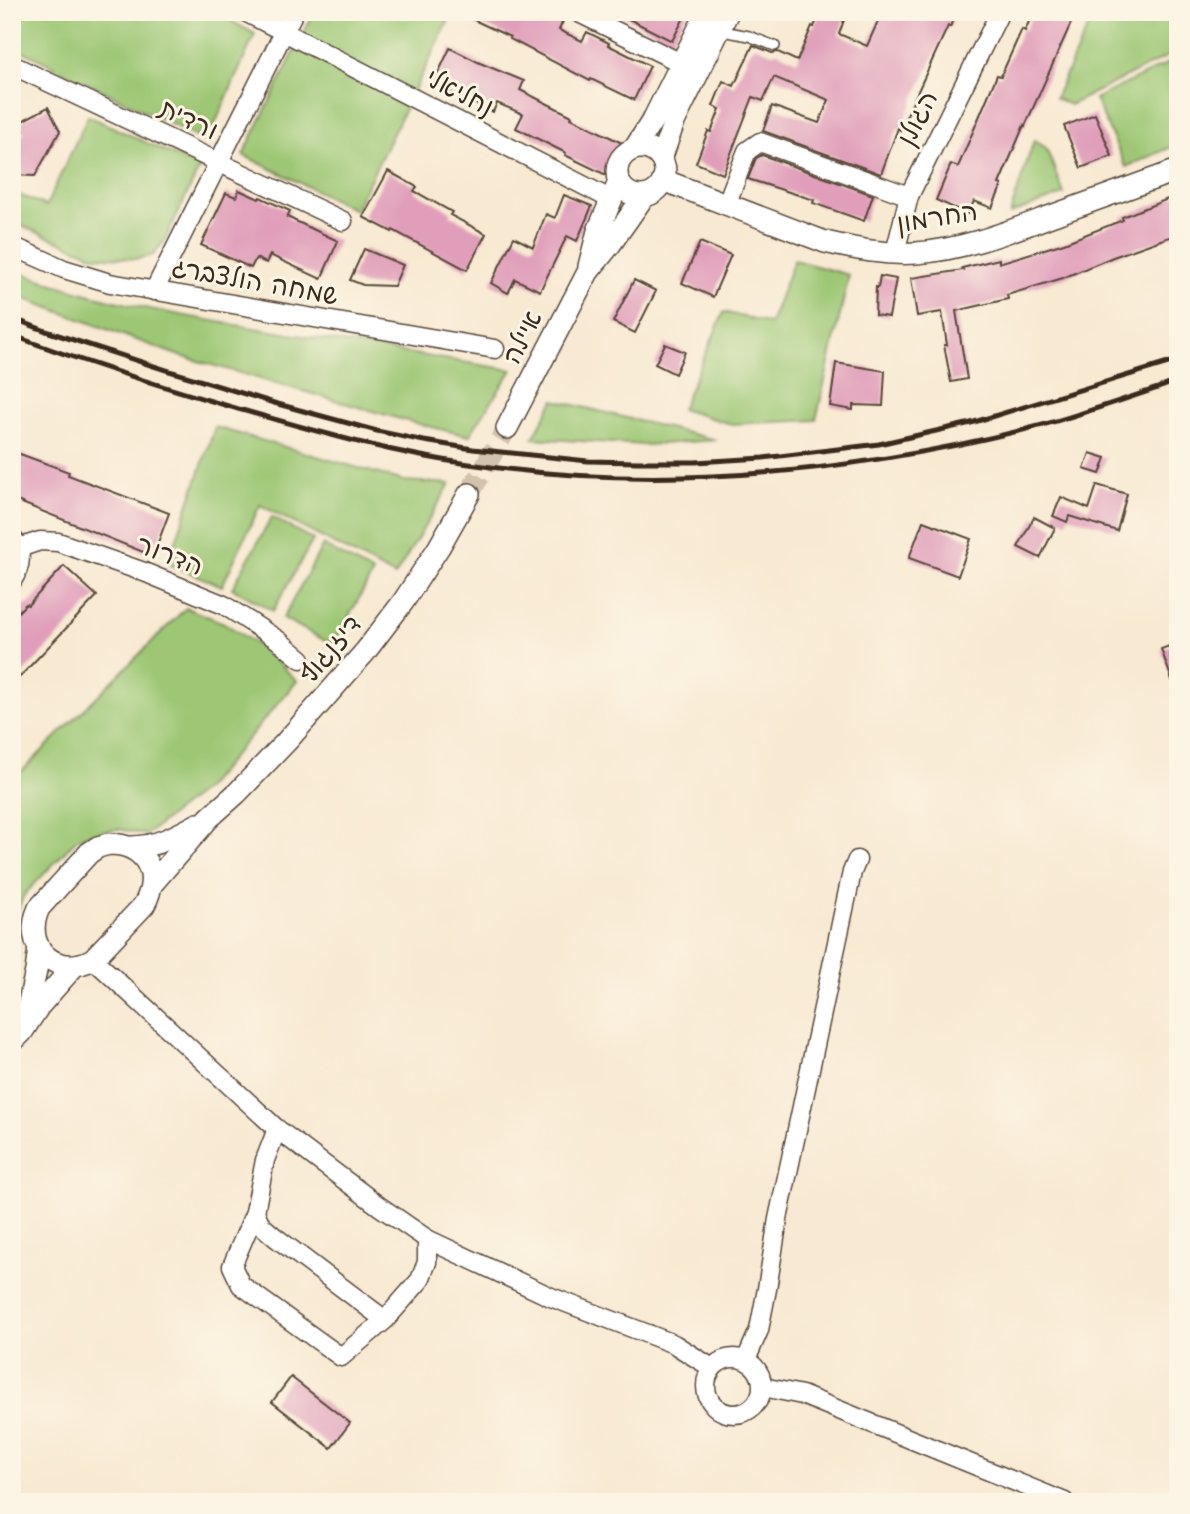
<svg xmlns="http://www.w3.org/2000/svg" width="1190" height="1514" font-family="'Comic Neue','Playpen Sans Hebrew',sans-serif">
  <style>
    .green { fill: #9dc774; stroke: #6c7849; stroke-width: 2 }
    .building { fill: #e09eba }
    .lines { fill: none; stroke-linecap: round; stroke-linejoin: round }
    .tertiary-tunnel { stroke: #d2c3ae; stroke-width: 21; stroke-dasharray: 21 10; stroke-linecap: butt }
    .service-casing { stroke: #574739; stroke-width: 12 }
    .minor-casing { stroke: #574739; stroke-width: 21 }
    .tertiary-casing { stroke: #574739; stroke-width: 24 }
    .service { stroke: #fff; stroke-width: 9 }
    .minor { stroke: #fff; stroke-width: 18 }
    .tertiary { stroke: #fff; stroke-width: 21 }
    .rail { stroke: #3b2a1e; stroke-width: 5 }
    .labels { text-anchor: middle; stroke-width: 6; stroke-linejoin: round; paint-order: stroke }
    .street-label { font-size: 26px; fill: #3b2a1e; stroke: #fcf5e5 }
  </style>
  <rect width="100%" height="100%" fill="#fcf5e5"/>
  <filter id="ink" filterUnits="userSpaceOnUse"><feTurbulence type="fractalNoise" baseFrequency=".0143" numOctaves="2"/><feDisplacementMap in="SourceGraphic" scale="14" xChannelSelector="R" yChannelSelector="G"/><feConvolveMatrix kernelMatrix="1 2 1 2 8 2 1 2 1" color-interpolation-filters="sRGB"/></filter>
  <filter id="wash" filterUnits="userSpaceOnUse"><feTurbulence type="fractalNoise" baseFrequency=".00686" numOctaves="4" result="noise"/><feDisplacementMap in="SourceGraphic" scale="28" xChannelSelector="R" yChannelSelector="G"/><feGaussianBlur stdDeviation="1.57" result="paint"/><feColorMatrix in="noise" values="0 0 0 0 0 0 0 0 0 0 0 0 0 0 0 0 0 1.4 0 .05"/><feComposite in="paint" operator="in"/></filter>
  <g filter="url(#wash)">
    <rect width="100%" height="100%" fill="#f8e9d2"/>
    <g class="green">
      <path d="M12,12H215L255,34L207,142L12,46Z"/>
      <path d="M314,12H453L355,210L243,155Z"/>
      <path d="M1095,12H1178V51L1070,105L1055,98Z"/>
      <path d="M1178,58V144L1126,167L1095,99Z"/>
      <path d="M88,116L200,167L164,242L153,255L137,259L95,256L12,222V192L46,206Z"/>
      <path d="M1034,140L1046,148L1064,194L1010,214Z"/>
      <path d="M794,260L849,275L816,420L731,424L681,409L724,312L770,324Z"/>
      <path d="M12,269C95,302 183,316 271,331C351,344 432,357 512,370L469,436L411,422L177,355L12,294Z"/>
      <path d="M554,400L716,440L645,445L533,438Z"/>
      <path d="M215,427L404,481L450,484L395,576L260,505L222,586L168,564Z"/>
      <path d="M272,517L313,540L273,611L232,588Z"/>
      <path d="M323,545L373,573L333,645L283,618Z"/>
      <path d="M186,608L224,623L268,652L297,681L206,788L146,835L119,829L91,833L76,840L24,895L12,924V781Z"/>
    </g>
    <g id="blocks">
      <g class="building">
        <path d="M457,12H546L563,21L559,30L582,41L587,32L609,43L608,45L650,66L634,100L591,79L590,81L510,39V37Z"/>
        <path d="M615,12H687L672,41Z"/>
        <path d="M820,12H847L839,34L867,46L882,12H956L950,27L948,26L900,130L898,128L881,174L763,131L772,106L819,123L829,100L774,77L763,101L753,97L723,174L696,163L708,131L711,132L720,109L713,106L723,81L734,86L753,45L772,53L778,52L797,61L812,26L814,27Z"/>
        <path d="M1033,12H1076L1025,126L1024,125L999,184L1002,185L992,208L974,201L968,214L936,200L951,164L958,167L997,75L1001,76L1022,29L1025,31Z"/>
        <path d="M450,48L480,63L524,81L520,90L572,116L571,118L622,143L606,175L565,155L566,153L516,128L523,114L497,103L493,112L433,84Z"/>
        <path d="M48,107L60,131L35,176L12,175V143L17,144L24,131L20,122Z"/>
        <path d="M1095,114L1112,156L1081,168L1064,126Z"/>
        <path d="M762,155L873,195L864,221L813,203L814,200L748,179L756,158Z"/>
        <path d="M388,171L417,187L414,191L452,212L450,215L486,234L467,270L393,230L392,232L363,217Z"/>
        <path d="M239,190L259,199L260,197L290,211L287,217L338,241L321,279L270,255L266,263L256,258L251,268L201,245L226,193L236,197Z"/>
        <path d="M564,195L592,206L577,241L567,236L540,291L515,279L508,293L491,283L514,237L533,247L546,214L555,218Z"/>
        <path d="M1178,195V234L1113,257L1063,278L1007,295L1008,299L956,311L967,379L951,382L944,345H947L942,312L917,316L911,278L963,270L962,268L999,259V263L1064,243L1123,220L1122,217Z"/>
        <path d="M700,242L731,255L713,297L682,283Z"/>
        <path d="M364,249L403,265L394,286L363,285L350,280Z"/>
        <path d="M880,276L896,279L889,317L875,315L876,287H878Z"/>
        <path d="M634,280L656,291L635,333L613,322Z"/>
        <path d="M665,344L685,352L675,374L655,364Z"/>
        <path d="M836,363L885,371L883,406L853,405V410L830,406Z"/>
        <path d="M12,451L69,472L68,475L169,513L153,556L12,499Z"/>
        <path d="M1090,453L1106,458L1100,474L1084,469Z"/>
        <path d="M1097,485L1127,494L1117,531L1069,516L1067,522L1053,516L1061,497L1089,509Z"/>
        <path d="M1034,517L1055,528L1040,558L1018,547Z"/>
        <path d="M923,521L971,539L958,576L909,558Z"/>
        <path d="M64,566L97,596L12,685V618L26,604L28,605Z"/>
        <path d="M1178,643V691H1176L1161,649Z"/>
        <path d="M291,1377L350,1423L331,1448L272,1402Z"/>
      </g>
    </g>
  </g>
  <g filter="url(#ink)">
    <use href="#blocks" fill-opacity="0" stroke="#574739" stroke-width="2"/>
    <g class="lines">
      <path class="tertiary-tunnel" d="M469,494L507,428"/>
      <defs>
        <path id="service" d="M721,28L728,32L749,36L775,46"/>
        <g id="minor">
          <path d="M245,12L612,200"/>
          <path d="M577,12L681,63"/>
          <path d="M12,65L343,221"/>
          <path d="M726,205L747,151L760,142L909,196"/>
          <path d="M12,246L64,269L110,283L495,349"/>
          <path d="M895,253L909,196L1000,12"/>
          <path d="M154,291L294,12"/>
          <path d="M12,537C24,551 21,567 12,581"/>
          <path d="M19,548L40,541L58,542L144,572L224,605L278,640L301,659"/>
          <path d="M93,959L277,1129L379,1206L427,1239L551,1297L674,1344L712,1368"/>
          <path d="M277,1129L265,1160L255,1212L232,1266L241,1285L341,1357L385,1320"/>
          <path d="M255,1212L261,1225L275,1237L385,1320L420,1280L427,1262V1239"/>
          <circle cx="734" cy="1386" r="28"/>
          <path d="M746,1360L759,1330L767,1289L778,1219L852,872L857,860"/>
          <path d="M763,1387L802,1395L1065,1502"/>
        </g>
        <g id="tertiary">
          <circle cx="641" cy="172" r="24"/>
          <path d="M635,148L654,118L707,12"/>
          <path d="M661,159L674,122L728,12"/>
          <path d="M663,180L825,242C855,249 885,255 916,253C962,250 1008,232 1051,216C1093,201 1136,185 1178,170"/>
          <path d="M589,266L598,231L619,182"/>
          <path d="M507,428L588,272L609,246L644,196"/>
          <path d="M109,844C145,844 162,873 144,905L93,959C56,979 21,947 39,908L89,853L98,847Z"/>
          <path d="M131,847C156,847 176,836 198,824"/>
          <path d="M152,884L209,818L237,793L286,742L365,652L403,602L439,547L469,494"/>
          <path d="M25,1020L36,971L39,948"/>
          <path d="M12,1042L22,1032L39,1006L74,966"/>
        </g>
      </defs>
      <use href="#service" class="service-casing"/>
      <use href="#minor" class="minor-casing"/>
      <use href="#tertiary" class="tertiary-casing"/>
      <use href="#service" class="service"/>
      <use href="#minor" class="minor"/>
      <use href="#tertiary" class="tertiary"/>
      <g class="rail">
        <path d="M12,318L46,331L163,369L274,403L377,431L424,441L473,449L588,461L638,462H695L763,458L879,444L971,423L1178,360"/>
        <path d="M12,335C85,363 160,386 235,408C312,430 389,453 469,464C658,492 850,474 1035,427C1083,414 1131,397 1178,381"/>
      </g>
    </g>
  </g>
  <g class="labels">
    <g class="street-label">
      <text transform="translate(460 92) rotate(27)" y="9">נחליאלי</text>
      <text transform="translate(917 118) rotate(-63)" y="9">הגולן</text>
      <text transform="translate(189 119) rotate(25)" y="9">ורדית</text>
      <text transform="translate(937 217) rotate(-9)" y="9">החרמון</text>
      <text transform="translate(255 281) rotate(10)" y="9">שמחה הולצברג</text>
      <text transform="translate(522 337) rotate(-63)" y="9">איילה</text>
      <text transform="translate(170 555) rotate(21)" y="9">הדרור</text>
      <text transform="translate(330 649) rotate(-50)" y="9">דיזנגוף</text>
    </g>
  </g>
  <rect width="1190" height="1514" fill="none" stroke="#fcf5e5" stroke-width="42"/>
</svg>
